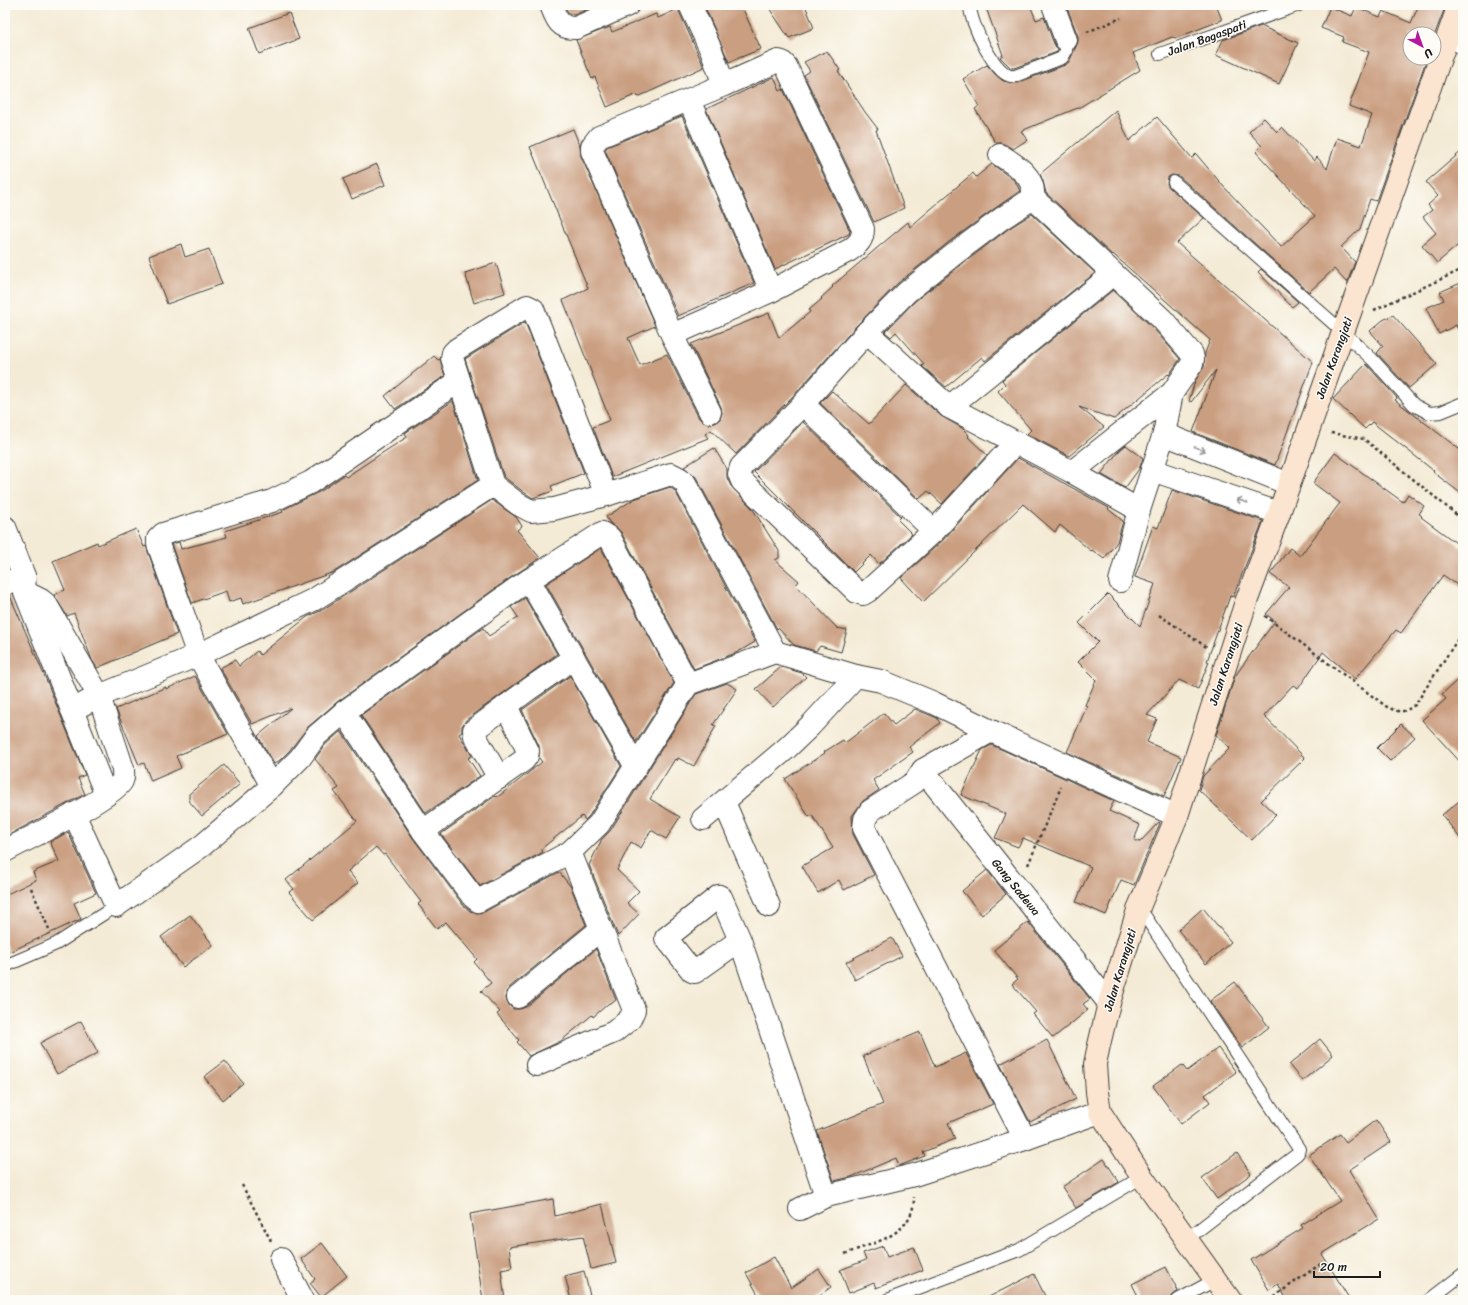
<svg xmlns="http://www.w3.org/2000/svg" width="1468" height="1305" font-family="Sriracha,sans-serif">
  <style>
    .building { fill: #ca9f81 }
    .lines { fill: none; stroke-linecap: round; stroke-linejoin: round }
    .lane-casing { stroke: #3c3b38; stroke-width: 14 }
    .street-casing { stroke: #3c3b38; stroke-width: 24 }
    .secondary-casing { stroke: #3c3b38; stroke-width: 24 }
    .path { stroke: #3c3b38; stroke-width: 2.5; stroke-dasharray: 3 3; stroke-linecap: butt }
    .lane { stroke: #fff; stroke-width: 12 }
    .street { stroke: #fff; stroke-width: 22 }
    .secondary { stroke: #fce5d0; stroke-width: 22 }
    .oneway { stroke: #999 }
    .labels { text-anchor: middle; stroke-width: 3; stroke-linejoin: round; paint-order: stroke }
    .street-label { font-size: 12px; fill: #1c1c1c; stroke: #fdfcf7 }
  </style>
  <rect width="100%" height="100%" fill="#fdfcf7"/>
  <filter id="ink" filterUnits="userSpaceOnUse"><feTurbulence type="fractalNoise" baseFrequency=".025" numOctaves="2"/><feDisplacementMap in="SourceGraphic" scale="8" xChannelSelector="R" yChannelSelector="G"/><feConvolveMatrix kernelMatrix="1 2 1 2 8 2 1 2 1" color-interpolation-filters="sRGB"/></filter>
  <filter id="wash" filterUnits="userSpaceOnUse"><feTurbulence type="fractalNoise" baseFrequency=".012" numOctaves="4" result="noise"/><feDisplacementMap in="SourceGraphic" scale="16" xChannelSelector="R" yChannelSelector="G"/><feGaussianBlur stdDeviation="0.9" result="paint"/><feColorMatrix in="noise" values="0 0 0 0 0 0 0 0 0 0 0 0 0 0 0 0 0 1.4 0 .05"/><feComposite in="paint" operator="in"/></filter>
  <g filter="url(#wash)">
    <rect width="100%" height="100%" fill="#f4ebd6"/>
    <g id="blocks">
      <g class="building">
        <path d="M564,5H597L574,15L569,14Z"/>
        <path d="M704,5H741L761,49L729,62Z"/>
        <path d="M767,5H805L814,28L789,38Z"/>
        <path d="M985,5H1030L1036,20L1044,17L1054,44L1058,50L1057,52L1014,68H1011L1000,57L1003,55Z"/>
        <path d="M1074,5H1216L1222,20L1176,38L1172,37L1133,53L1140,70L1080,107L1021,131L1027,140L1013,149L1001,143H996L975,109L979,106L963,79L987,65L995,74L1003,81L1017,83L1065,65L1069,62L1078,42V36L1067,8Z"/>
        <path d="M1419,5H1446L1434,36V34H1410V58H1427L1376,201L1370,199L1360,229L1341,247L1355,262L1347,283L1334,269L1309,292L1179,176L1172,175L1168,177L1167,184L1169,187L1204,218L1177,243L1313,362L1275,465L1193,432L1216,370L1191,402L1189,401L1195,381L1204,367L1205,353L1210,340L1113,254L1112,255L1046,193L1043,181L1040,174L1116,110L1129,141L1157,117L1192,158L1196,154L1224,187L1281,247L1315,216L1256,152L1262,146L1249,132L1264,118L1277,132L1282,127L1314,161L1317,157L1327,169L1337,138L1361,146L1372,115L1349,106L1369,52L1342,42L1344,37L1321,28L1330,7L1352,16L1356,7L1380,17L1383,11L1411,23Z"/>
        <path d="M678,9L704,67L638,97L637,94L607,107L595,77L592,79L576,40L610,27L612,32L656,14L658,18Z"/>
        <path d="M289,13L299,39L259,54L249,28Z"/>
        <path d="M1261,26L1298,43L1279,84L1216,55L1223,40Z"/>
        <path d="M827,51L840,70L838,71L865,112L878,129L876,130L904,208L874,222L804,75L810,71L804,62Z"/>
        <path d="M774,77L780,91L783,89L850,231L849,234L775,269L706,109Z"/>
        <path d="M682,116L754,283L678,316L605,150L607,147Z"/>
        <path d="M573,129L580,146L581,156L655,326L628,338L640,365L667,354L699,418L703,422L709,424L715,423L720,419L722,413L721,407L691,344L769,313L779,338L810,312L809,310L822,299L821,298L833,287L832,286L908,222L910,227L973,173L976,177L992,164L1015,181L1020,191L994,209L949,242L898,283L858,324L794,395L736,454L711,430L705,434L708,438L612,477L593,427L610,420L563,300L588,288L530,147Z"/>
        <path d="M1463,150V241L1437,263L1422,245L1436,233L1423,217L1432,210L1428,205L1438,196L1426,182Z"/>
        <path d="M377,164L385,185L352,199L343,179Z"/>
        <path d="M1032,214L1095,273L985,361L982,357L946,387L922,366L924,364L896,332L891,337L885,332L915,301L965,262L1008,229Z"/>
        <path d="M181,244L185,257L209,249L222,284L167,304L149,256Z"/>
        <path d="M496,263L505,293L474,303L465,273Z"/>
        <path d="M1261,269L1298,302L1292,307L1258,272Z"/>
        <path d="M1463,282V340L1456,325L1439,334L1426,308L1444,300L1440,292Z"/>
        <path d="M1113,290L1153,328L1180,359L1169,375L1168,374L1114,419L1079,407L1104,427L1069,456L1027,434L1031,430L998,391L1005,384L1002,380Z"/>
        <path d="M1393,315L1437,364L1409,388L1377,353L1383,346L1370,331L1383,320Z"/>
        <path d="M525,322L584,473L551,486L553,491L533,498L525,493L504,477L465,359Z"/>
        <path d="M434,356L438,360L440,359L445,376L395,409L385,396Z"/>
        <path d="M1366,364L1397,398L1395,400L1463,452V495L1433,472L1434,471L1372,422L1365,429L1333,399Z"/>
        <path d="M906,385L941,416L962,428L969,435L968,437L987,455L942,504L928,491L919,499L820,403L832,391L869,424Z"/>
        <path d="M453,401L478,480L334,572L243,604L241,598L229,602L226,591L192,603L171,544L179,542L181,549L227,537L225,531L283,512L282,510L321,491L344,475L346,477L376,457L407,437L405,433Z"/>
        <path d="M803,422L901,517L898,520L912,534L879,564L871,555L854,572L754,472Z"/>
        <path d="M1126,445L1143,458L1139,469L1125,488L1101,474L1118,452Z"/>
        <path d="M714,448L727,469V478L731,486L752,508L779,551V558L775,560L799,581L796,585L837,628L847,630L841,652L820,646L816,651L794,645L778,628L777,629L696,477L684,467Z"/>
        <path d="M1335,453L1403,502L1408,494L1424,506L1419,514L1422,516L1421,517L1463,548V589L1443,575L1401,633L1396,630L1355,679L1323,652L1298,689L1293,685L1264,716L1305,758L1261,801L1276,815L1252,840L1199,790L1203,776L1230,748L1216,735L1235,676L1275,621L1266,614L1289,587L1270,574L1290,548L1300,556L1340,503L1313,483Z"/>
        <path d="M1018,458L1109,508L1108,509L1123,521L1117,542L1104,559L1092,550L1091,551L1060,525L1055,532L1023,504L923,602L901,578L943,540Z"/>
        <path d="M670,487L675,491L755,642L738,652L694,669L621,532L610,523L606,517L634,499Z"/>
        <path d="M1172,490L1263,521L1233,597L1230,596L1207,661L1209,662L1198,689L1179,680L1147,715L1157,719L1147,742L1181,757L1164,796L1067,752L1087,706L1085,705L1096,680L1078,662L1098,642L1079,623L1108,594L1140,626L1155,584L1135,577L1153,526L1158,528Z"/>
        <path d="M492,500L516,517L522,526L517,530L540,558L510,578L337,702L308,727L290,750L280,760L274,764L258,736L291,708L252,724L220,668L235,660L239,666L257,651L260,655L307,617L322,610Z"/>
        <path d="M136,529L144,547L146,546L177,634L97,668L92,660L74,613L67,616L54,595L65,590L53,561L97,542L98,545Z"/>
        <path d="M601,548L674,683L636,742L546,584Z"/>
        <path d="M5,596H10L45,677L85,775L78,778L85,794L5,837Z"/>
        <path d="M525,598L557,654L466,720L462,726V732L459,734L472,756L468,758L480,776L426,813L361,715L483,628L489,636L518,617L511,607Z"/>
        <path d="M781,667L802,673L806,677L773,707L756,689Z"/>
        <path d="M1463,675V765L1422,720L1446,699L1442,694Z"/>
        <path d="M195,676L228,734L176,756L181,768L151,781L144,763L139,765L116,709L166,687V689Z"/>
        <path d="M570,676L621,766L589,816L585,820L582,816L541,849L543,852L480,886L441,834L495,796L496,797L499,796L542,762L539,758V746L522,710Z"/>
        <path d="M727,683L737,689L713,725L716,726L694,766L678,758L677,761L675,759L650,799L680,817L666,839L651,830L641,848L631,842L617,870L639,891L627,903L639,914L618,936L589,865L601,841V840L610,831L696,694Z"/>
        <path d="M915,709L937,718L940,723L909,747L913,752L873,780L879,790L863,801L852,816L853,834L874,875L844,890L839,880L818,893L802,866L833,848L812,815L809,817L785,779L825,753L824,752L843,740L845,743L884,713L894,725Z"/>
        <path d="M1401,724L1415,737L1390,761L1377,748Z"/>
        <path d="M341,731L413,838L463,905L470,911L477,913L484,912L559,872L571,887L586,925L510,987L506,992V999L509,1005L513,1009H520L526,1007L596,949L616,1000L611,1004L609,1003L593,1017L592,1015L561,1041L529,1056L517,1042L519,1040L497,1014L500,1012L481,991L491,983L474,962L477,959L446,922L437,929L418,904L421,902L385,854L383,855L376,847L348,871L358,883L313,920L289,892L294,889L286,880L357,821L334,791L339,788L315,759L325,745Z"/>
        <path d="M992,745L1114,801L1109,811L1140,825L1134,840L1140,842L1159,822L1160,823L1134,885L1121,880L1106,915L1076,902L1091,867L1023,838L1018,847L995,838L1006,814L961,795L982,750Z"/>
        <path d="M224,765L240,784L202,816L189,801V794Z"/>
        <path d="M1463,798V842L1442,815Z"/>
        <path d="M68,832L96,893L74,903L81,919L9,952L5,943V895L36,880L33,872L59,861L50,842Z"/>
        <path d="M987,870L1006,894L982,915L962,891Z"/>
        <path d="M1203,908L1231,942L1206,964L1178,930Z"/>
        <path d="M190,915L213,945L183,967L161,937Z"/>
        <path d="M1028,922L1090,999L1083,1004L1088,1010L1053,1038L1033,1014L1036,1012L1012,984L1018,979L994,950Z"/>
        <path d="M892,938L902,956L855,980L846,962Z"/>
        <path d="M1235,982L1269,1027L1242,1048L1210,1001Z"/>
        <path d="M81,1021L98,1053L57,1074L40,1043Z"/>
        <path d="M920,1032L935,1067L966,1053L993,1104L948,1123L955,1139L923,1152L925,1156L899,1166L896,1158L851,1177L834,1181L817,1131L883,1104L863,1056Z"/>
        <path d="M1320,1039L1333,1055L1302,1081L1289,1065Z"/>
        <path d="M1047,1040L1076,1099L1030,1122L1000,1064Z"/>
        <path d="M1218,1048L1236,1072L1205,1095L1210,1102L1181,1124L1153,1086L1182,1065L1187,1071Z"/>
        <path d="M225,1061L243,1083L223,1100L204,1077Z"/>
        <path d="M1376,1120L1391,1142L1349,1170L1379,1219L1322,1254L1350,1300H1287L1278,1284L1269,1290L1251,1260L1303,1228L1301,1225L1340,1201L1309,1155L1340,1134L1346,1142Z"/>
        <path d="M1237,1153L1251,1174L1217,1199L1202,1178Z"/>
        <path d="M1104,1159L1119,1182L1076,1208L1062,1187Z"/>
        <path d="M553,1199L555,1216L602,1204L616,1263L591,1269L583,1236L509,1247L512,1268L501,1270L505,1300H483L470,1214Z"/>
        <path d="M322,1243L347,1276L321,1297L310,1283L315,1279L301,1259Z"/>
        <path d="M883,1246L887,1257L914,1247L923,1270L876,1288L874,1283L849,1293L840,1270L866,1260L863,1253Z"/>
        <path d="M774,1257L791,1288L819,1269L831,1287L813,1300H761L746,1273Z"/>
        <path d="M1166,1267L1178,1291L1172,1296L1171,1300H1140L1132,1284Z"/>
        <path d="M584,1271L591,1300H571L565,1276Z"/>
        <path d="M1034,1274L1047,1300H983Z"/>
      </g>
    </g>
  </g>
  <g filter="url(#ink)">
    <use href="#blocks" fill-opacity="0" stroke="#3c3b38" stroke-width="1"/>
    <g class="lines">
      <defs>
        <g id="lane">
          <path d="M970,5C969,21 997,81 1015,76L1062,58L1066,51V40"/>
          <path d="M1449,38L1463,50"/>
          <path d="M1160,54L1299,5"/>
          <path d="M1174,182L1343,332L1372,359L1414,405L1429,413L1441,412L1463,403"/>
          <path d="M1139,907L1299,1149L1298,1153L1296,1155L1187,1239"/>
          <path d="M5,966L56,944L116,906"/>
          <path d="M887,1300L1019,1250L1142,1177"/>
          <path d="M1178,1300L1215,1280"/>
          <path d="M1429,1300L1463,1274"/>
        </g>
        <g id="street">
          <path d="M551,5C556,18 559,29 576,28L628,5"/>
          <path d="M690,5L711,50L724,85"/>
          <path d="M1053,5L1066,40"/>
          <path d="M689,100L771,291"/>
          <path d="M1000,155C1016,165 1036,177 1033,198L1001,219L957,252L907,292L867,332L803,404L741,467L739,474L742,481L857,592L863,594L868,591L934,531L1016,442"/>
          <path d="M1033,198L1162,319L1192,354L1193,359L1192,364L1172,393L1072,472"/>
          <path d="M867,332L949,407L1072,472L1139,510"/>
          <path d="M672,335L771,291L850,250C858,244 863,240 863,229L786,66L782,62L778,61L724,85L599,137L592,146V151L672,335L710,412"/>
          <path d="M803,404L934,531"/>
          <path d="M949,407L1113,274"/>
          <path d="M1164,434L1289,484"/>
          <path d="M1152,470L1279,513"/>
          <path d="M493,485L452,358L453,353L457,349L527,306L533,309L606,495"/>
          <path d="M5,527L24,576"/>
          <path d="M529,580L636,767"/>
          <path d="M1120,581L1139,510L1164,434L1172,393"/>
          <path d="M5,584L24,576L25,592L72,710L99,696L198,655L315,599L493,485L518,504L531,511L554,509L606,495L671,474L679,478L685,483L775,652L856,676L881,681L934,703L991,731L1177,816"/>
          <path d="M72,710L106,795"/>
          <path d="M344,712L423,831L473,897L478,901L570,852L599,824L688,684L775,652"/>
          <path d="M991,731L923,770L915,782L870,811L865,819L864,828L1025,1139"/>
          <path d="M923,770L1109,1003"/>
          <path d="M499,778L475,736L474,730L529,689L574,658"/>
          <path d="M272,786L198,655L158,544V539L163,534L272,501L311,482L459,381"/>
          <path d="M724,802L769,906"/>
          <path d="M74,814L116,906L203,845L272,786L300,758L316,736L344,712L517,588L602,533L610,538L688,684"/>
          <path d="M703,819L787,748L810,726L856,676"/>
          <path d="M423,831L524,760L527,756L528,751L506,706"/>
          <path d="M5,851C25,840 114,797 122,781C124,777 123,773 123,769L99,696L46,604L41,600L25,592"/>
          <path d="M740,940L695,972L692,971L666,938L719,896L721,897L740,940L826,1196"/>
          <path d="M518,997L601,929"/>
          <path d="M537,1065L614,1032L630,1019L634,1010L570,852"/>
          <path d="M800,1209L826,1196L914,1175L1025,1139L1100,1112"/>
          <path d="M281,1259L303,1300"/>
        </g>
        <path id="secondary" d="M1230,1300L1142,1177L1100,1112L1097,1092L1095,1064L1099,1045L1109,1003L1139,907L1177,816L1246,602L1279,513L1459,5"/>
      </defs>
      <use href="#lane" class="lane-casing"/>
      <use href="#street" class="street-casing"/>
      <use href="#secondary" class="secondary-casing"/>
      <g class="path">
        <path d="M1087,32L1121,18"/>
        <path d="M1374,310L1463,269"/>
        <path d="M1331,433L1364,439L1458,516"/>
        <path d="M1159,615L1208,648"/>
        <path d="M1265,616L1387,707C1400,713 1403,713 1415,705L1463,631"/>
        <path d="M1028,865L1061,787"/>
        <path d="M31,888L49,929"/>
        <path d="M242,1185L271,1241"/>
        <path d="M845,1254C874,1242 914,1236 914,1197"/>
        <path d="M1269,1300L1322,1263"/>
      </g>
      <use href="#lane" class="lane"/>
      <use href="#street" class="street"/>
      <use href="#secondary" class="secondary"/>
    </g>
    <defs><path id="oneway-shaft" d="M-6 0H5M1.5-3L5.5 0L1.5 3" fill="none" stroke-width="1.6" stroke-linecap="round" stroke-linejoin="round"/></defs>
    <g class="oneway">
      <use href="#oneway-shaft" transform="translate(1200 449) rotate(22)"/>
      <use href="#oneway-shaft" transform="translate(1242 501) rotate(-161)"/>
    </g>
  </g>
  <g class="labels">
    <g class="street-label">
      <text transform="translate(1207 38) rotate(-20)" y="4">Jalan Bagaspati</text>
      <text transform="translate(1334 358) rotate(-70)" y="4">Jalan Karangjati</text>
      <text transform="translate(1226 664) rotate(-72)" y="4">Jalan Karangjati</text>
      <text transform="translate(1016 887) rotate(51)" y="4">Gang Sadewa</text>
      <text transform="translate(1120 970) rotate(-73)" y="4">Jalan Karangjati</text>
    </g>
  </g>
  <rect width="1468" height="1305" fill="none" stroke="#fdfcf7" stroke-width="20"/>
  <g transform="translate(1422 46) rotate(139)"><circle r="19" fill="#fdfcf7" stroke="#a3a29f"/>
  <path d="M0-3L7 15L0 10L-7 15Z" fill="#b5179e"/>
  <text y="-6" font-size="11" font-weight="bold" text-anchor="middle" fill="#1c1c1c">U</text>
  </g>
  <path d="M1314 1271v6h66v-6" fill="none" stroke="#1c1c1c" stroke-width="2"/>
  <text x="1320" y="1271" font-size="12" fill="#1c1c1c" stroke="#fdfcf7" stroke-width="3" paint-order="stroke">20 m</text>
</svg>
